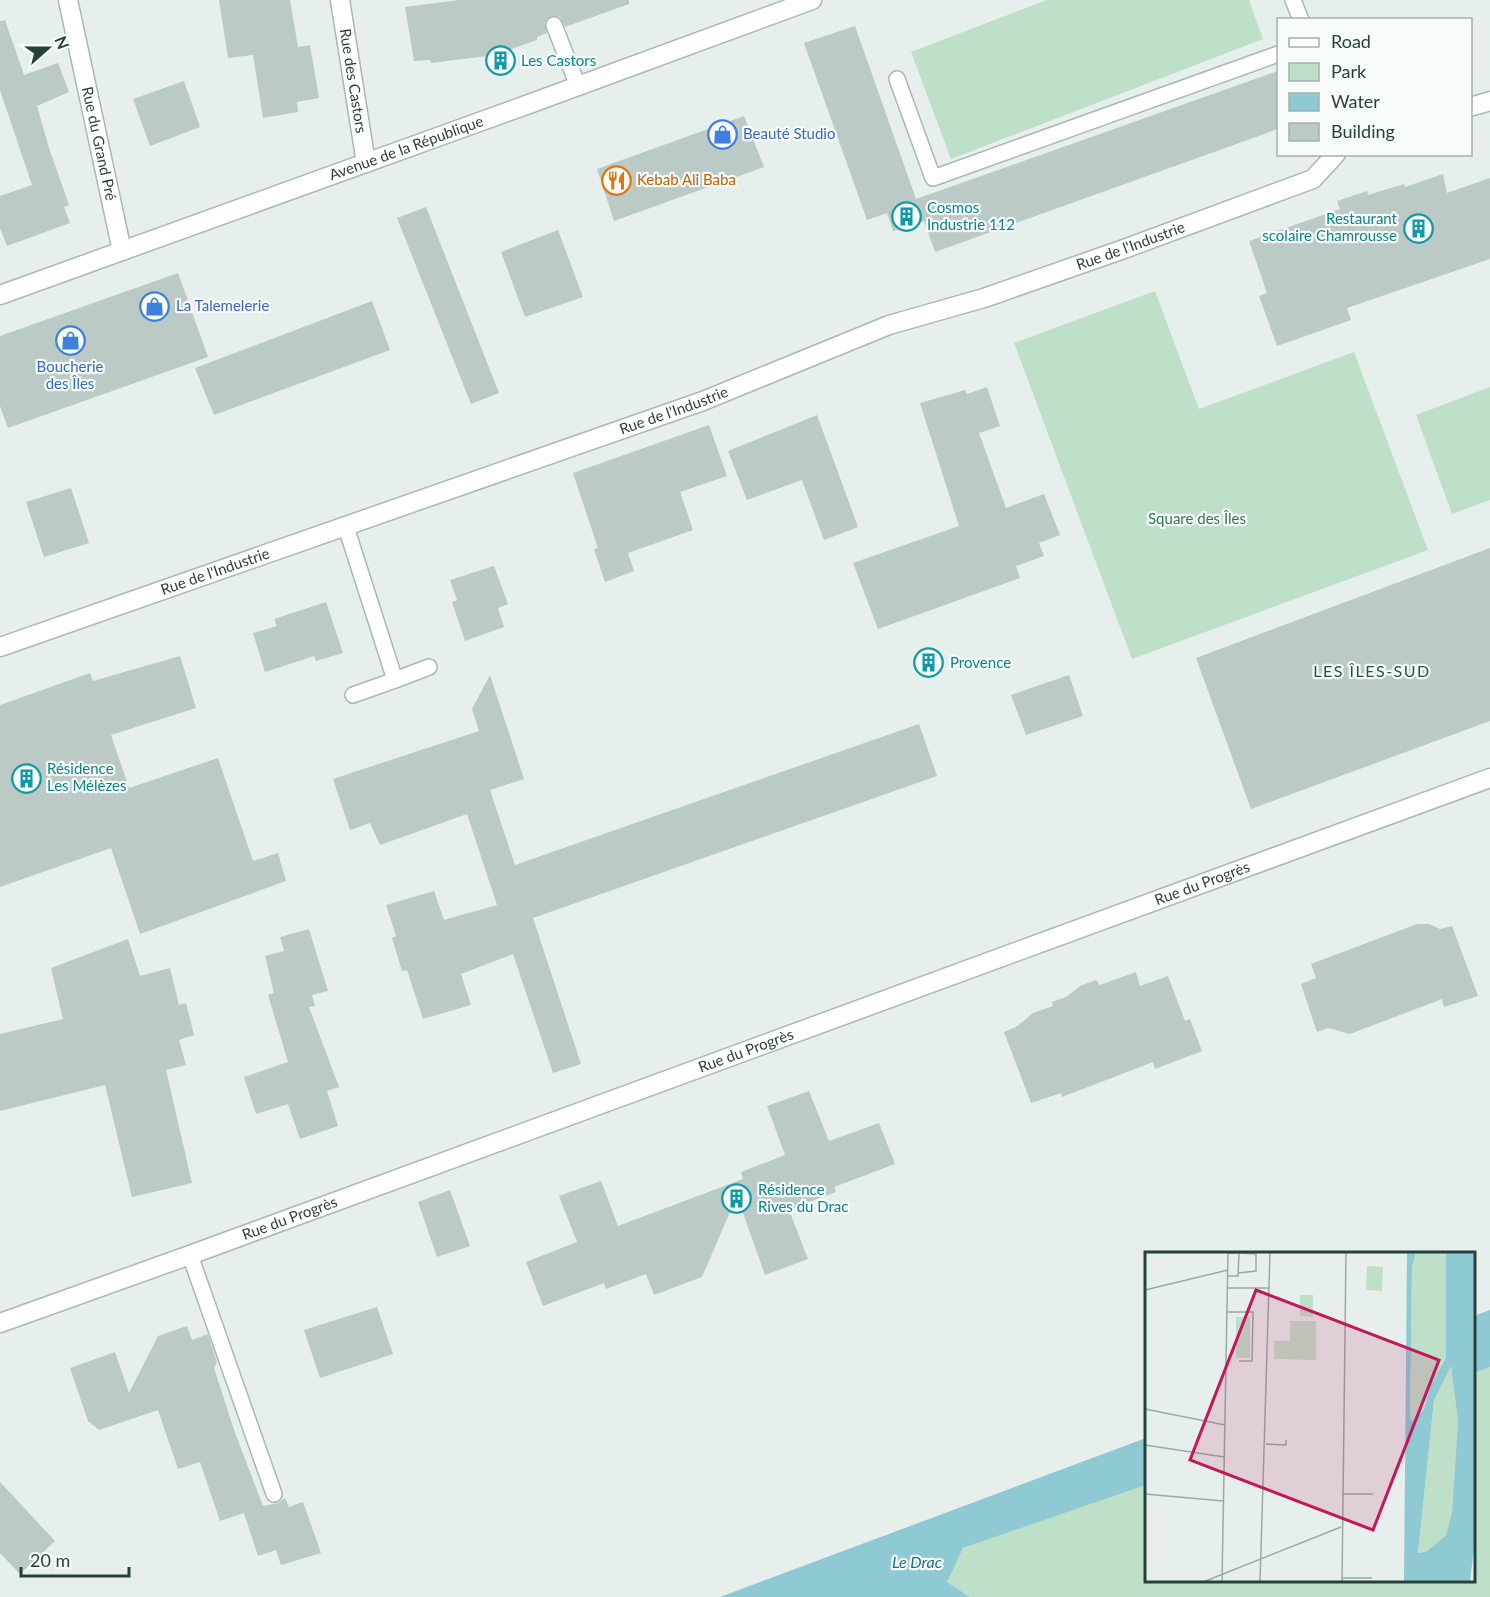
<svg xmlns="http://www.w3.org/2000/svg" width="1490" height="1597" font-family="Lato,sans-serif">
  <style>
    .green { fill: #bfe0c8 }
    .water { fill: #8ec9d4 }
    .building { fill: #bbcac4 }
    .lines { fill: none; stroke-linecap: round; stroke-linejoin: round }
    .service-casing { stroke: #a8b8b2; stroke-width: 18 }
    .minor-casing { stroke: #a8b8b2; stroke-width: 21 }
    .tertiary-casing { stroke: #a8b8b2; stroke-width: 21 }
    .service { stroke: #fff; stroke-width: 15 }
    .minor { stroke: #fff; stroke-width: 18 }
    .tertiary { stroke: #fff; stroke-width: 18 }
    .labels { text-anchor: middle; stroke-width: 4.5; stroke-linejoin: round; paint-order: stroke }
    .culture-label { font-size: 15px; fill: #0d838f; stroke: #f7fbf9; text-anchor: start }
    .street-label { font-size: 15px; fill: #24423a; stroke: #f7fbf9 }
    .shop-label { font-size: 15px; fill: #366cbe; stroke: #f7fbf9; text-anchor: start }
    .food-label { font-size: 15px; fill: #c56008; stroke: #f7fbf9; text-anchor: start }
    .park-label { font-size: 15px; fill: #2d7a4b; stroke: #f7fbf9 }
    .neighbourhood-label { font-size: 16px; letter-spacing: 1.5px; fill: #1f5548; stroke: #f7fbf9 }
    .water-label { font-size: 16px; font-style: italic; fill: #1c6f80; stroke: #f7fbf9 }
    .inset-road { fill: none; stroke: #98aaa4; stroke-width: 1.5 }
    .view { fill: #c2185b; fill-opacity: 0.15; stroke: #c2185b; stroke-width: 3 }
    .inset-edge { fill: none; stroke: #24423a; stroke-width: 3 }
  </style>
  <rect width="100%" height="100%" fill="#e6efeb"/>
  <g class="green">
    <path d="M1047,0H1249L1263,39L951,159L911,52Z"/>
    <path d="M1155,291L1199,409L1354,352L1428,550L1132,659L1014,343Z"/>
    <path d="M1490,387V500L1452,514L1416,415Z"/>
    <path d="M1490,1367V1597H970L947,1582L962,1548L1146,1485V1580H1474V1373Z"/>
  </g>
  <g class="water">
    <path d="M1490,1310V1367L1474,1373V1316Z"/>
    <path d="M1146,1438V1485L963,1548L947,1582L970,1597H720Z"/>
  </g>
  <g class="building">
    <path d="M219,0H290L298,47L310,45L319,98L297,102L298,112L263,118L253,55L228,58Z"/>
    <path d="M459,0H629V4L565,27L560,17L551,16L545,23L547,33L537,37V40L495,55L431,63L430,60L414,61L405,7Z"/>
    <path d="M5,20L24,75L58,63L69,92L37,106L49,148L69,205L64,207L70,223L7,246L0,228V196L32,185L0,90V21Z"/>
    <path d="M855,26L916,199L1278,71V129L935,252L924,221L893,231L887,213L867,220L804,43Z"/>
    <path d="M184,81L200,127L150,146L133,99Z"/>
    <path d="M744,116L764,167L614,221L597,169Z"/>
    <path d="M1443,174L1447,193L1490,178V259L1347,308L1351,320L1277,346L1259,296L1267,293L1249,241L1340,209L1337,201L1367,191L1368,195L1404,184L1405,187Z"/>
    <path d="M426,207L499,393L471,404L397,218Z"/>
    <path d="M558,230L583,297L525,317L501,252Z"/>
    <path d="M178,273L208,357L8,428L0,406V336Z"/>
    <path d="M372,301L390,350L214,415L195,368Z"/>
    <path d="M987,387L1000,426L979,433L1006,508L1044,494L1060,535L1039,543L1044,556L1016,566L1020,578L878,629L853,563L959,526L920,403L965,390L967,394Z"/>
    <path d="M817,415L858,527L824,540L802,480L747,500L728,451Z"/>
    <path d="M709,425L727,476L680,492L693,530L628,553L634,571L605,582L594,549L598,548L573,473Z"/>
    <path d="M71,488L89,543L44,557L26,502Z"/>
    <path d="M1490,548V721L1251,809L1196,658Z"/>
    <path d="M494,566L508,604L498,608L504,627L465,641L452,602L457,600L450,580Z"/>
    <path d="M326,602L343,653L316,661L314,656L265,672L253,633L277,626L274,619Z"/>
    <path d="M180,656L196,708L111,735L129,788L218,758L253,861L278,853L286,881L140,934L111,848L0,887V705L90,673L93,681Z"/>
    <path d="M490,675L524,779L490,790L515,865L919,724L937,776L533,918L581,1064L553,1073L513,954L461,974L471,1005L423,1019L407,970L402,971L392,938L396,936L386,905L434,891L444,920L497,905L467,814L380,845L370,823L350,830L333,779L479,731L472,709Z"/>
    <path d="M1069,675L1083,716L1026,735L1011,695Z"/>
    <path d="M1417,924H1429L1440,929L1452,926L1478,996L1444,1007L1442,999L1350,1034L1328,1028L1317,1032L1301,984L1316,978L1311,964Z"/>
    <path d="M309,929L328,991L312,995L315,1006L309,1007L339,1087L327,1091L338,1126L300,1139L288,1104L256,1114L244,1077L288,1062L268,995L274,993L265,956L284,951L280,937Z"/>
    <path d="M128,939L140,976L170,968L179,1005L186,1003L194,1035L179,1040L186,1065L166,1070L192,1183L132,1197L105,1085L0,1111V1034L63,1019L51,968Z"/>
    <path d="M1136,972L1140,986L1168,976L1185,1021L1190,1019L1202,1051L1155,1069L1153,1062L1062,1097L1061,1093L1031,1103L1004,1032L1016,1027L1033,1013L1053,1006L1052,1002L1066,997L1080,986L1096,980L1100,985Z"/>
    <path d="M809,1091L829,1141L879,1123L895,1164L834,1187L836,1192L789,1210L808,1259L765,1275L737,1196L702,1277L654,1295L646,1274L606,1289L604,1283L543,1306L526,1262L577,1242L559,1196L601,1181L618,1226L743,1179L741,1172L785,1155L767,1106Z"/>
    <path d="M450,1190L470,1246L437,1257L418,1202Z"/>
    <path d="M377,1307L393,1354L320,1378L304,1330Z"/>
    <path d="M187,1326L192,1340L208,1334L217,1362L214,1368L234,1430L263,1506L278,1503L285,1498L289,1507L303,1502L321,1553L281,1565L276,1550L258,1556L244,1513L220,1521L200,1462L178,1469L158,1410L99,1430L88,1421L70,1368L115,1352L129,1393L158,1336Z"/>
    <path d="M0,1482L55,1541L20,1574L0,1553Z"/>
  </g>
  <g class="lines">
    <defs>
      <g id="service">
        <path d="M1293,0L1301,20"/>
        <path d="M554,25L578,86"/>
        <path d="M897,79L933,178L1278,54"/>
        <path d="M346,527L395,680L429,667"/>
        <path d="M353,695L395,680"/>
        <path d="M190,1255L274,1494"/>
      </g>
      <g id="minor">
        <path id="s1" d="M68,0L122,251"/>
        <path id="s2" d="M340,0L366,163"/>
        <path d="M1470,107L1490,101"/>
        <path id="s3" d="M0,647L703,401L889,325L984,298L1124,249L1313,179L1336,154"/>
        <path id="s4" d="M0,1323L190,1255L1490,778"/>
      </g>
      <g id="tertiary">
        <path id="s5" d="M0,295L529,104L812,0"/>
      </g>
    </defs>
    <use href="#service" class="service-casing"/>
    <use href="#minor" class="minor-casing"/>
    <use href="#tertiary" class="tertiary-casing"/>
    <use href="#service" class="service"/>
    <use href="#minor" class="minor"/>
    <use href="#tertiary" class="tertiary"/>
  </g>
  <defs>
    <symbol id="building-ring" viewBox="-11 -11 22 22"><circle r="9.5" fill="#f7fbf9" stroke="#0f9aa8" stroke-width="1.5"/><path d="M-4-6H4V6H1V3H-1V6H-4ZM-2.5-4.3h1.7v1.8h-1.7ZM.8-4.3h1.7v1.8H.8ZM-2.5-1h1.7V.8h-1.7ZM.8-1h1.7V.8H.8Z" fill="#0f9aa8"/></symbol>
    <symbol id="shop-ring" viewBox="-11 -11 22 22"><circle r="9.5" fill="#f7fbf9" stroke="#3f7fe0" stroke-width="1.5"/><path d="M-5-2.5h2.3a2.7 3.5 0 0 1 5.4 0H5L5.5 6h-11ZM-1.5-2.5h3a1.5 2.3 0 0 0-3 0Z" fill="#3f7fe0"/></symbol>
    <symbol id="restaurant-ring" viewBox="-11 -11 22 22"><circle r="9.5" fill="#f7fbf9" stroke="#e8710a" stroke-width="1.5"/><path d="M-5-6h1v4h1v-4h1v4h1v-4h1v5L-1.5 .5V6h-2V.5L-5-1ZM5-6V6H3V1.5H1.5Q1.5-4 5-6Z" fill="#e8710a"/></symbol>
  </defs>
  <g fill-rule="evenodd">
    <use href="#building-ring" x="484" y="44" width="33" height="33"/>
    <use href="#shop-ring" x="706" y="118" width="33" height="33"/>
    <use href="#restaurant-ring" x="600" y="164" width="33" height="33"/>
    <use href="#building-ring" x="890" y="200" width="33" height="33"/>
    <use href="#building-ring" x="1402" y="212" width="33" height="33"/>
    <use href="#shop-ring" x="138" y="290" width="33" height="33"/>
    <use href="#shop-ring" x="54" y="324" width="33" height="33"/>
    <use href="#building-ring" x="912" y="646" width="33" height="33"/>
    <use href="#building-ring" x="10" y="762" width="33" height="33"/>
    <use href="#building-ring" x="720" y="1182" width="33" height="33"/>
  </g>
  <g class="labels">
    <g class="culture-label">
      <text x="521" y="66">Les Castors</text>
      <text x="927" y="213">Cosmos<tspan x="927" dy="17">Industrie 112</tspan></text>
      <text x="1397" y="224" text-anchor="end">Restaurant<tspan x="1397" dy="17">scolaire Chamrousse</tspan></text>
      <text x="950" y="668">Provence</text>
      <text x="47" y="774">Résidence<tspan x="47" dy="17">Les Mélèzes</tspan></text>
      <text x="758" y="1195">Résidence<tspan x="758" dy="17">Rives du Drac</tspan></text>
    </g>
    <g class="street-label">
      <text dy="5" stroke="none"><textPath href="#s2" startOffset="82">Rue des Castors</textPath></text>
      <text dy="5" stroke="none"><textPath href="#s1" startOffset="147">Rue du Grand Pré</textPath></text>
      <text dy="5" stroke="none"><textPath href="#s5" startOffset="432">Avenue de la République</textPath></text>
      <text dy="5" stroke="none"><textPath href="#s3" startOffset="1200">Rue de l'Industrie</textPath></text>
      <text dy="5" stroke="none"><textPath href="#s3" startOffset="714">Rue de l'Industrie</textPath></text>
      <text dy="5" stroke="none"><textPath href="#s3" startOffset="228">Rue de l'Industrie</textPath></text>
      <text dy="5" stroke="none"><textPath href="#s4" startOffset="1280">Rue du Progrès</textPath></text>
      <text dy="5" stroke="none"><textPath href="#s4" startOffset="794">Rue du Progrès</textPath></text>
      <text dy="5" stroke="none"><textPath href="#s4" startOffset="308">Rue du Progrès</textPath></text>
    </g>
    <g class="shop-label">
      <text x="743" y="139">Beauté Studio</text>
      <text x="176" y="311">La Talemelerie</text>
      <text x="70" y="372" text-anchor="middle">Boucherie<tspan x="70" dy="17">des Îles</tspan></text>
    </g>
    <g class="food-label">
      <text x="637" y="185">Kebab Ali Baba</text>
    </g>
    <g class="park-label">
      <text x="1197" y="524">Square des Îles</text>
    </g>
    <g class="neighbourhood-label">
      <text x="1372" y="677">LES ÎLES-SUD</text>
    </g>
    <g class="water-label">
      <text x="917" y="1568">Le Drac</text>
    </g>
  </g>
  <g transform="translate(1145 1252)">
    <rect width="330" height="330" fill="#e6efeb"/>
    <path d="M271,0H301L303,69L301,106L285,134L279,157L268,169L265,166L267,15ZM222,14L238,15L237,39L221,38ZM155,43H168V65L155,64ZM91,65H105V106H91ZM145,69H171V108L129,107V89H145ZM306,113L313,170L307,260L301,283L281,300L273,301L289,148Z" fill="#bfe0c8"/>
    <path d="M262,0H271L267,15L265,166L268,169L279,157L285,134L301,106V0H330V286L325,330H259ZM306,114L313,170L307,260L301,283L281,300L273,301L289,148Z" fill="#8ec9d4" fill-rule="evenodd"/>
    <path class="inset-road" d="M93,21L111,19V2L94,1M83,24H93L94,1H83M83,36H123M0,38L83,18M82,60H108L107,109H94M0,157L80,173M121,192L141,193V188M0,193L79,205M0,242L78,249M197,242H228M197,326H227M58,330L196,275M77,330L83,0M115,330L125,0M197,330L201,0"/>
    <path class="view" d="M111,38L294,108L228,278L45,208Z"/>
    <rect width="330" height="330" class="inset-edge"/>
  </g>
  <rect x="1277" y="18" width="195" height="138" fill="#f7fbf9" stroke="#a3b1ad" stroke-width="1.5"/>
  <rect x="1289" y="38" width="30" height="9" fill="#ffffff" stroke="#a3b1ad" stroke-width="1.5"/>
  <text x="1331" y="48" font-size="18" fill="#24423a">Road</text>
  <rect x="1289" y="63" width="30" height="18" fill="#bfe0c8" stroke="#a3b1ad" stroke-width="1.5"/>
  <text x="1331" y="78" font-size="18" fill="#24423a">Park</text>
  <rect x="1289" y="93" width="30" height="18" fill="#8ec9d4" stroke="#a3b1ad" stroke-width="1.5"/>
  <text x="1331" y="108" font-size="18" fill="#24423a">Water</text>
  <rect x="1289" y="123" width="30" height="18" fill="#bbcac4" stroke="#a3b1ad" stroke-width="1.5"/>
  <text x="1331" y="138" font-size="18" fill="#24423a">Building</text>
  <g transform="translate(48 48) rotate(69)" stroke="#f7fbf9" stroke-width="4.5" paint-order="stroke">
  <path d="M0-4.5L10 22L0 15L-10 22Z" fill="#24423a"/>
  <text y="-9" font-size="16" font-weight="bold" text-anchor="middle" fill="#24423a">N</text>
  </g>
  <path d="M21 1567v9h108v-9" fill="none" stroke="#24423a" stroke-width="3"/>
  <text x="30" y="1567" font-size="18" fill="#24423a" stroke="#f7fbf9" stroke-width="4.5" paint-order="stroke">20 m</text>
</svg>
